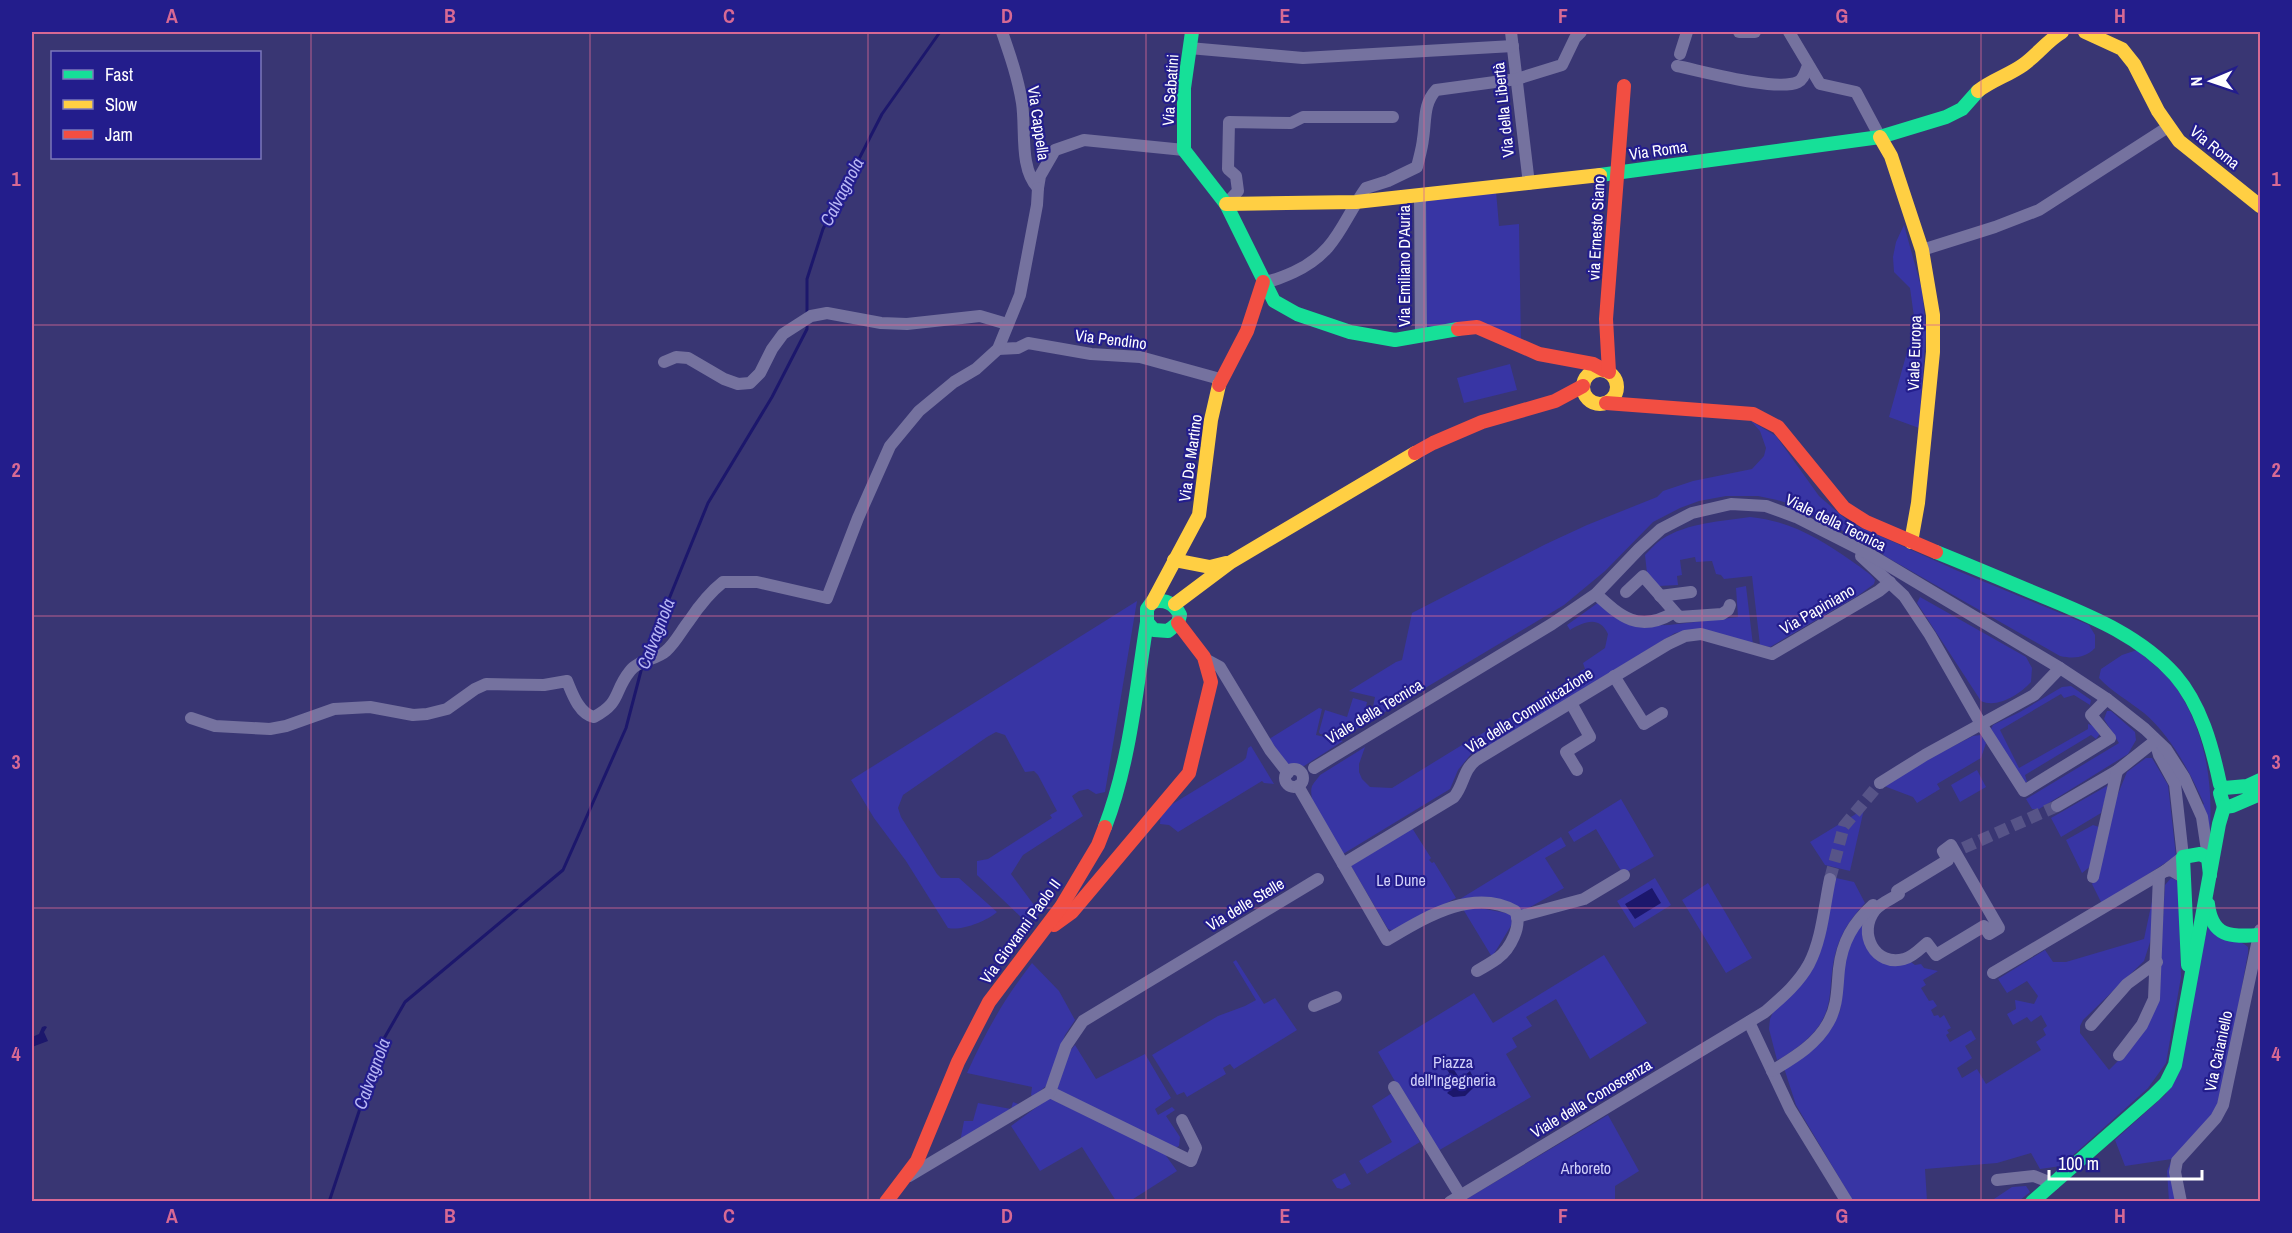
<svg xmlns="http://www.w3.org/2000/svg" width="2292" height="1233" font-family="'Archivo Narrow',sans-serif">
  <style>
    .green { fill: #3835a4 }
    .water { fill: #1c176c }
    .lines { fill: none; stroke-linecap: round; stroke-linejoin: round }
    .stream { stroke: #1c176c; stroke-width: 3 }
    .street-tunnel { stroke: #575488; stroke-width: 12; stroke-dasharray: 12 6; stroke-linecap: butt }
    .street { stroke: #75729f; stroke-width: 12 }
    .fast { stroke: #16e098; stroke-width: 14 }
    .slow { stroke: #ffcf43; stroke-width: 14 }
    .jam { stroke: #f24e42; stroke-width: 14 }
    .grid { fill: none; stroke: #d76994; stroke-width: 1.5; stroke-opacity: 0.55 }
    .labels { text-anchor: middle; stroke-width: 4.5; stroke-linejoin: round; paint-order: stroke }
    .street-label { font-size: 16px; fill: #fff; stroke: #231d8c }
    .park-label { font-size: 16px; fill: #d1d0f9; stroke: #231d8c }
    .water-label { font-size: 18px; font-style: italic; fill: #b8b6f4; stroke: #231d8c }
    .neatline { fill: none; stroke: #d76994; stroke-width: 2 }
    .grid-label { font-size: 20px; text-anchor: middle; font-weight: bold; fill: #d76994 }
  </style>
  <rect width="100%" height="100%" fill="#393673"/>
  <g class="green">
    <path d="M1496,191L1499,226L1519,224L1521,343L1483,325L1418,335L1416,200Z"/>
    <path d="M1904,225L1922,290L1926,330L1919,428L1889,417L1907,352L1916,331L1910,288L1894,272L1893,257L1896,242Z"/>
    <path d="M1510,364L1517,390L1464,403L1457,378Z"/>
    <path d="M1751,421L1776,436L1819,496L1849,522L1958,571L2089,625L2095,635V648C2085,658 2074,659 2060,656L1883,555L1884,552L1867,541L1865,543L1797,506L1777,500L1758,496H1726L1699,501L1680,508L1653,522L1605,571L1564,605L1370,721L1375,697L1349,691L1396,662L1402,660L1412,613L1546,544L1587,525L1657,497L1663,491L1693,481L1752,469L1764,456L1766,448L1760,431Z"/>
    <path d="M1750,517C1791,521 1820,539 1853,562C1861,568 1870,573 1875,580L1874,584L1859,595L1770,647L1760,645L1752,576L1724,579L1721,575L1716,574L1712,561L1696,562L1695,557L1680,560L1682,575L1677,576L1678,585L1659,586L1647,573L1645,555C1650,550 1656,543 1662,539C1687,523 1722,521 1750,517Z"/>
    <path d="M1746,586L1753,645L1686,631L1675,633L1476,754L1473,750L1470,751L1471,754L1458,770L1450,789L1343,854C1334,839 1306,804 1312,786C1314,782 1318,778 1320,775L1365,747L1359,764V772L1362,779L1370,787L1392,788L1462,745L1582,676L1580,671L1585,669L1583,663L1605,648L1608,634C1599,615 1584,622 1570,630L1567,625L1599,602L1616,618L1632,626L1669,625L1738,617L1736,588Z"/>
    <path d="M1920,597L2026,657L2032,668L2031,682C2020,694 1997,709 1981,701L1917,603Z"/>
    <path d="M1137,601L1105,792L1096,794L1088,789L1079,791L1072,796L1083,816L1023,855L1011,874L1040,913L1035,919L1022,918L977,875V861L988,859L1052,818L1050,815L1057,811L1038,775L1034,771L1025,772L1005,735L996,732L987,737L903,795L898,808L901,817L937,874L941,878H959L997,912C987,921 962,931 948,928L906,861L874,818L851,780Z"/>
    <path d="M2137,650C2150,662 2167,674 2177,689C2208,736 2214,790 2209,845L2202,805L2204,804C2190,772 2171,736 2144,713C2129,701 2112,692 2099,678L2101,669L2122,655Z"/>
    <path d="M2071,686L2091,700L2090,705L2074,695L2064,698L2061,694L2000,730L2019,768L2088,729V724L2100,728L2099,735L2096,739L2091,735L2025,775L2027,782H2023L1991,729L1993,725L2020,712L2062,687Z"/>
    <path d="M1353,698L1367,702L1362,726L1343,737L1320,734L1319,732L1325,710L1347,717Z"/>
    <path d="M1319,708L1322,709L1316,735L1343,741L1304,766L1288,765L1269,739Z"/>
    <path d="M2107,711H2111L2135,732L2136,740L2128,754L2039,809H2032L2026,799L2119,743L2104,719Z"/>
    <path d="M1981,735L1986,743L1981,758L1937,784L1940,789L1917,803L1913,797L1884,786L1924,761L1973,736Z"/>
    <path d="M1251,746L1274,784L1264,783L1262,781L1178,832L1169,825L1160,824L1161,811L1243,761L1246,758L1248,748Z"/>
    <path d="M2146,758H2152L2168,785L2176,856L2102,904L2092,884L2097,876L2115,801L2127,772Z"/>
    <path d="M1977,770L1986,787L1960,802L1951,785Z"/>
    <path d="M2107,786L2108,789L2101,813L2061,837L2051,818Z"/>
    <path d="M1621,799L1654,856L1623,874L1596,829L1574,842L1568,832Z"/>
    <path d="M1864,809L1850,871L1825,865L1810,842Z"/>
    <path d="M2093,825L2099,827L2092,865L2082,873L2066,840Z"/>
    <path d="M1412,828L1431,858L1429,860L1432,863L1434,862L1456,898L1394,931L1388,929L1351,866Z"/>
    <path d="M1561,837L1566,846L1545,858L1564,888L1523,911L1492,902L1460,899Z"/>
    <path d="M1655,878L1671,905L1634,928L1617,901Z"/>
    <path d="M1836,878L1854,882L1865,903C1845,925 1836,941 1832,972C1830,987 1831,1002 1824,1017C1816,1035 1797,1048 1782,1058L1777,1060L1769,1029L1770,1019L1774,1010L1806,976Z"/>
    <path d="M2171,878L2176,880L2178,883L2181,977L2166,1063L2148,1088L2061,1166L2040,1169L2031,1153L1997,1163L1925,1169L1927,1201H1853L1796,1105L1785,1071V1068L1830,1029L1840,1011L1844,966L1851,938L1862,924L1875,951L1907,959L1915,965L1921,964L1924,968L1938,971L1923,980L1926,985L1921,988L1929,1001L1933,1000L1937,1006L1931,1010L1934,1016L1938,1015L1940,1018L1944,1015L1951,1028L1947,1030L1949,1033L1946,1035L1950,1042L1971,1030L1976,1039L1965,1046L1972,1058L1957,1068L1962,1078L1977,1069L1986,1084L2041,1050L2036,1042L2046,1035L2043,1029L2047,1026L2041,1015L2031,1022L2027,1017L2013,1025L2007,1014L2016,1009L2015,1000L2034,1004L2038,996L2027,981L2007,993L1998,979L2045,950L2053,962H2066L2144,939L2154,892L2151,939L2144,961L2083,1020L2080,1026V1033L2109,1070L2125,1054L2144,1026L2161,952L2165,885Z"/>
    <path d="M1708,883L1752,958L1726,973L1682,900Z"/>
    <path d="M1475,907L1511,914L1512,924L1492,957L1463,909Z"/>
    <path d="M2208,927L2244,944L2248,947V953L2222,1097L2214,1113L2175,1159L2177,1201H2169L2167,1171L2172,1159L2125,1166L2115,1140L2166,1094Z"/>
    <path d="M1604,955L1647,1023L1590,1059L1556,999L1526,1017L1532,1026L1512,1038L1517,1047L1506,1054L1531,1097L1436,1152L1378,1052L1474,993L1493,1023Z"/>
    <path d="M1236,960L1264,1004L1275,998L1297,1030L1234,1069L1230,1064L1223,1068L1226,1074L1187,1097L1184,1092L1177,1095L1152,1055L1218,1016L1245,1006L1256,1000L1233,962Z"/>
    <path d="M1032,963L1059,991L1075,1020L1065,1035L1046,1086L1033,1097L1031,1095L1032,1087L967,1073C986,1031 1004,999 1032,963Z"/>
    <path d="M1075,1045L1096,1079L1145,1054L1171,1098L1155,1109L1158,1115L1172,1107L1175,1110L1166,1116L1180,1137L1179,1146L1175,1148L1056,1092L1070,1051Z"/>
    <path d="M1392,1093L1420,1142L1367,1174L1359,1161L1392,1142L1372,1106Z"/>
    <path d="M1049,1098L1164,1153L1177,1171L1130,1201H1116L1082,1147L1040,1171L1011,1126Z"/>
    <path d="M1013,1102L1021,1105L960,1142L964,1121H973L978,1103L1011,1109Z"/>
    <path d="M1608,1115L1639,1171L1615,1186V1201H1463Z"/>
    <path d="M1345,1173L1351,1184L1342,1189L1337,1188L1332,1180Z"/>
    <path d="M2026,1186L2030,1192L2019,1201H1991L2012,1187Z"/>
  </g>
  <g class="water">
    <path d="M1652,888L1661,903L1635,919L1625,904Z"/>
    <path d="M45,1026L47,1027L44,1032L48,1041L32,1047V1037L39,1034L42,1027Z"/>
    <path d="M1447,1059L1460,1079L1470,1071L1474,1079V1087L1465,1096L1453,1097L1447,1093L1456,1084L1443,1063Z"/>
  </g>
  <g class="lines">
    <g class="stream">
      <path d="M807,315V279L823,229L882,114L940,32"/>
      <path d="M645,658L708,503L772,397L807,329V322"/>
      <path d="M329,1202L382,1042L405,1002L563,870L626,728L642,667"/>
    </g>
    <g class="street-tunnel">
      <path d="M1948,857L1961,849L2057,806"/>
      <path d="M1830,879L1844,826L1880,783"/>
    </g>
    <g class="street">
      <path d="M1002,32C1010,55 1018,78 1022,103C1026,129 1019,168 1038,188L1040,176L1055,150L1084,140L1184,150"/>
      <path d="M1511,32L1529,184"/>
      <path d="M1739,32H1755"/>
      <path d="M1789,32L1820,84L1856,92L1880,137"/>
      <path d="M1189,48L1303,58L1513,46"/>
      <path d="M1680,54L1687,32"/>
      <path d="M1677,66C1702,71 1777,92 1798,82C1804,79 1805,72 1808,66"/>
      <path d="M1420,196L1421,336"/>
      <path d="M1226,204L1238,191L1236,176L1228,169L1229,122L1291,123L1303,117H1393"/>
      <path d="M1922,250L1995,227L2039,210L2168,127"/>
      <path d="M1263,282C1274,281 1283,277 1294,272C1337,252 1341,223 1366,188L1388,181L1417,167C1419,158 1422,149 1423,139C1426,121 1423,104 1436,90L1517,79L1562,65L1575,38L1581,32"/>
      <path d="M998,349L1018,348L1028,343L1091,354L1140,357L1220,379"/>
      <path d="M664,362L676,357L688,358L724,379L738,384L750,383L760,373L772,349L783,334L811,316L827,313L881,323L907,324L980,316L1007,324"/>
      <path d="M1861,556L1904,596L1930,635L1981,724L2024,791L2110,738L2091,715L2107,699"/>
      <path d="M1626,592L1643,576L1679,617L1722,614L1728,610L1730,605"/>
      <path d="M1596,594C1621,617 1639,633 1673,613"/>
      <path d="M1660,596L1691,592"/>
      <path d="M1207,660L1220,667L1270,750L1288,773"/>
      <path d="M1614,676L1644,724L1662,713"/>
      <path d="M1571,703L1590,737L1566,752L1577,770"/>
      <path d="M191,718L215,726L270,729L286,726L334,709L370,707L413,715L427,714L447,709L475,689L486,684L544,685L567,681C572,693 579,714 594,717C622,702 613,692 630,671C638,660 656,660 666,651C676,642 681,631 689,621C699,606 709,593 723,582H757L827,598L858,518L890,446L919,411L954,382L976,369L998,349L1020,295L1037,205L1038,188"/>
      <path d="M2155,741L2159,755L2175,784L2183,857L2165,871L2171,870L2183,877"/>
      <path d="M1314,768L1552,624L1596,594L1639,549L1661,529L1692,513L1731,504L1766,506L1796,517L1871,555L2060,668L2107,699L2145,729L2166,749L2184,777L2202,817L2208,857"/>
      <circle cx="1294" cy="778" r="9"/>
      <path d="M1880,783L1925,755L2034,695L2060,668"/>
      <path d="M1298,786L1387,940C1423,919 1472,887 1515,911C1523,925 1510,949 1498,958C1491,963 1484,967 1477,971"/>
      <path d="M2057,806L2117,771L2155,741"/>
      <path d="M1951,845L1999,928L1989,934L1984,926L1936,955L1927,943C1921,948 1913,957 1904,959C1875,967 1857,933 1875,910C1881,903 1891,899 1899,894L1897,891L1948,860L1943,851Z"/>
      <path d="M1343,864L1454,797C1464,785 1463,770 1476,760L1668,644L1685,636L1701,634L1772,654L1879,591L1890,582"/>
      <path d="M2093,877L2117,771"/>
      <path d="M1517,917L1584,899L1624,875"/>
      <path d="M1993,973L2165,871"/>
      <path d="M1314,1006L1336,997"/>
      <path d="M1749,1022L1790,1109L1847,1202"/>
      <path d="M2091,1025L2127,984L2157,962"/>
      <path d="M2119,1055L2142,1025L2154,999L2159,875"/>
      <path d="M1772,1071C1793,1058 1816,1045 1828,1023C1838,1006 1837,988 1839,969C1842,942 1853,923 1873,905"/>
      <path d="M1394,1087L1460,1195"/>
      <path d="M1050,1092L1191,1161L1196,1148L1182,1120"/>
      <path d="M909,1176L1050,1092L1066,1046L1083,1021L1318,879"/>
      <path d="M1997,1180L2034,1176L2054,1184"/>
      <path d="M1450,1202L1765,1012C1781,998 1798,984 1809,964C1822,939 1824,907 1830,879"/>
      <path d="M2181,1202L2175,1172L2177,1161L2216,1118L2223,1105L2260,930"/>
    </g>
    <g class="fast">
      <path d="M1192,32L1184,88V150L1226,204L1274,301L1297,314L1350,332L1395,340L1458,329"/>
      <path d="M1600,175L1880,137L1946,117L1962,109L1978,91"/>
      <path d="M1936,552C1971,566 2006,581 2042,596C2090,616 2139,635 2175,675C2201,705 2212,746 2220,784L2224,788"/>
      <path d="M2260,780L2247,786L2224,788L2220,793L2224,807L2232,806L2260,794"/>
      <path d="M1105,827C1130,762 1136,690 1147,622V609L1152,602C1165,599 1174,603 1180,615L1178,623L1168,631L1154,630L1147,622"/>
      <path d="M2208,904C2212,937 2230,937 2259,935"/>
      <path d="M2188,965L2183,857L2200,854L2208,858L2210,875"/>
      <path d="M2032,1202L2154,1095L2166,1083L2175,1065L2219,824L2224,807"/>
    </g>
    <g class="slow">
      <path d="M2085,32L2122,49L2134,64L2158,111L2179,141L2260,206"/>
      <path d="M1978,91C1992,80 2009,75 2023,65C2037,55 2047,41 2062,32"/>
      <path d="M1880,137L1891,156L1922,250L1933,315V352L1918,503L1911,542"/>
      <path d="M1226,204L1356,202L1600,175"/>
      <circle cx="1600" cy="387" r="17"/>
      <path d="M1174,560L1210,567L1226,563"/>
      <path d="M1152,603L1199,515L1211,420L1219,385"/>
      <path d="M1175,604L1231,562L1415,453"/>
    </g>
    <g class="jam">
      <path d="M1458,329L1477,327L1539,354L1593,364L1604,370"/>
      <path d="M1609,372L1606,319L1624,86"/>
      <path d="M1219,385L1247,331L1263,282"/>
      <path d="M1606,403L1753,414L1778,427L1844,508L1866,522L1936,552"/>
      <path d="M1415,453L1433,443L1482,422L1555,401L1583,386"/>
      <path d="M1054,925L1072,912L1189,773L1211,682L1204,657L1178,623"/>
      <path d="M886,1202L917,1161L958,1062L989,1002L1061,907L1098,845L1105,827"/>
    </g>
  </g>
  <path class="grid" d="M311,32V1202M590,32V1202M868,32V1202M1146,32V1202M1424,32V1202M1702,32V1202M1981,32V1202M32,325H2260M32,616H2260M32,908H2260"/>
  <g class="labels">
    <g class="street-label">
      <text transform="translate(1170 90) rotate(-86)" y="6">Via Sabatini</text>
      <text transform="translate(1503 110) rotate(-96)" y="6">Via della Libertà</text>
      <text transform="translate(1039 123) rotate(82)" y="6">Via Cappella</text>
      <text transform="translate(2215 147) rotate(39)" y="6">Via Roma</text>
      <text transform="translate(1658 150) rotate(-8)" y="6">Via Roma</text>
      <text transform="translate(1596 228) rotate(-87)" y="6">via Ernesto Siano</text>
      <text transform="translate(1404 266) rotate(-90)" y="6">Via Emiliano D'Auria</text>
      <text transform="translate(1111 339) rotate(7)" y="6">Via Pendino</text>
      <text transform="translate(1914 353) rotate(-88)" y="6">Viale Europa</text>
      <text transform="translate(1190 458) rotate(-82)" y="6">Via De Martino</text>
      <text transform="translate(1836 522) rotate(26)" y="6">Viale della Tecnica</text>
      <text transform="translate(1817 609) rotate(-30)" y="6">Via Papiniano</text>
      <text transform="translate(1529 710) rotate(-32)" y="6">Via della Comunicazione</text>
      <text transform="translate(1374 711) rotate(-31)" y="6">Viale della Tecnica</text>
      <text transform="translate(1245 904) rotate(-31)" y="6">Via delle Stelle</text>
      <text transform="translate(1020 931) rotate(-54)" y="6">Via Giovanni Paolo II</text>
      <text transform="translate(2218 1051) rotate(-78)" y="6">Via Caianiello</text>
      <text transform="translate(1591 1098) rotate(-31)" y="6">Viale della Conoscenza</text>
    </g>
    <g class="park-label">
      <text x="1401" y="886">Le Dune</text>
      <text x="1453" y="1068">Piazza<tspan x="1453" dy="18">dell'Ingegneria</tspan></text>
      <text x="1586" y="1174">Arboreto</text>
    </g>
    <g class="water-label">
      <text transform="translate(842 192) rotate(-63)" y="6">Calvagnola</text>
      <text transform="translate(656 634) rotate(-69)" y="6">Calvagnola</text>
      <text transform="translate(372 1074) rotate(-70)" y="6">Calvagnola</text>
    </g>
  </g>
  <rect width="2292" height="1233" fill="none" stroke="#231d8c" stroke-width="66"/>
  <rect x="51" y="51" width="210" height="108" fill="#231d8c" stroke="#7b77ba" stroke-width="1.5"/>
  <rect x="63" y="70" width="30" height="9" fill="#16e098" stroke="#7b77ba" stroke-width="1.5"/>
  <text x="105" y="81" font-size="18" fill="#ffffff">Fast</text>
  <rect x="63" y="100" width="30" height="9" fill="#ffcf43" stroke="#7b77ba" stroke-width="1.5"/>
  <text x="105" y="111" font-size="18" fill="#ffffff">Slow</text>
  <rect x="63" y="130" width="30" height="9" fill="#f24e42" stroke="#7b77ba" stroke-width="1.5"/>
  <text x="105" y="141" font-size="18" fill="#ffffff">Jam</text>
  <g transform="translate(2211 81) rotate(268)" stroke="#231d8c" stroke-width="4.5" paint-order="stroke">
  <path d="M0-4.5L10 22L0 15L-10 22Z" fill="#ffffff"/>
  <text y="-9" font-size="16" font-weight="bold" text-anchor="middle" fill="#ffffff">N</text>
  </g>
  <path d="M2049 1170v9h153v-9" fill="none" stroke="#ffffff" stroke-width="3"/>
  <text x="2058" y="1170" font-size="18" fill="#ffffff" stroke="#231d8c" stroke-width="4.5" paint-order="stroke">100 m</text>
  <rect x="33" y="33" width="2226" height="1167" class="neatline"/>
  <g class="grid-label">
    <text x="172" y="23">A</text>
    <text x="450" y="23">B</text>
    <text x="729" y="23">C</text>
    <text x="1007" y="23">D</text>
    <text x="1285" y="23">E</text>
    <text x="1563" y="23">F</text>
    <text x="1842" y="23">G</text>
    <text x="2120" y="23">H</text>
    <text x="16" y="186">1</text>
    <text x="2276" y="186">1</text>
    <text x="16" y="477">2</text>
    <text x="2276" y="477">2</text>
    <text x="16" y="769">3</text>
    <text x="2276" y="769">3</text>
    <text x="16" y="1061">4</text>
    <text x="2276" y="1061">4</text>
    <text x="172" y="1223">A</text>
    <text x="450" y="1223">B</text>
    <text x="729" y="1223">C</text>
    <text x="1007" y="1223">D</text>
    <text x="1285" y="1223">E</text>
    <text x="1563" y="1223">F</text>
    <text x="1842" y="1223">G</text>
    <text x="2120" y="1223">H</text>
  </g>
</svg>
